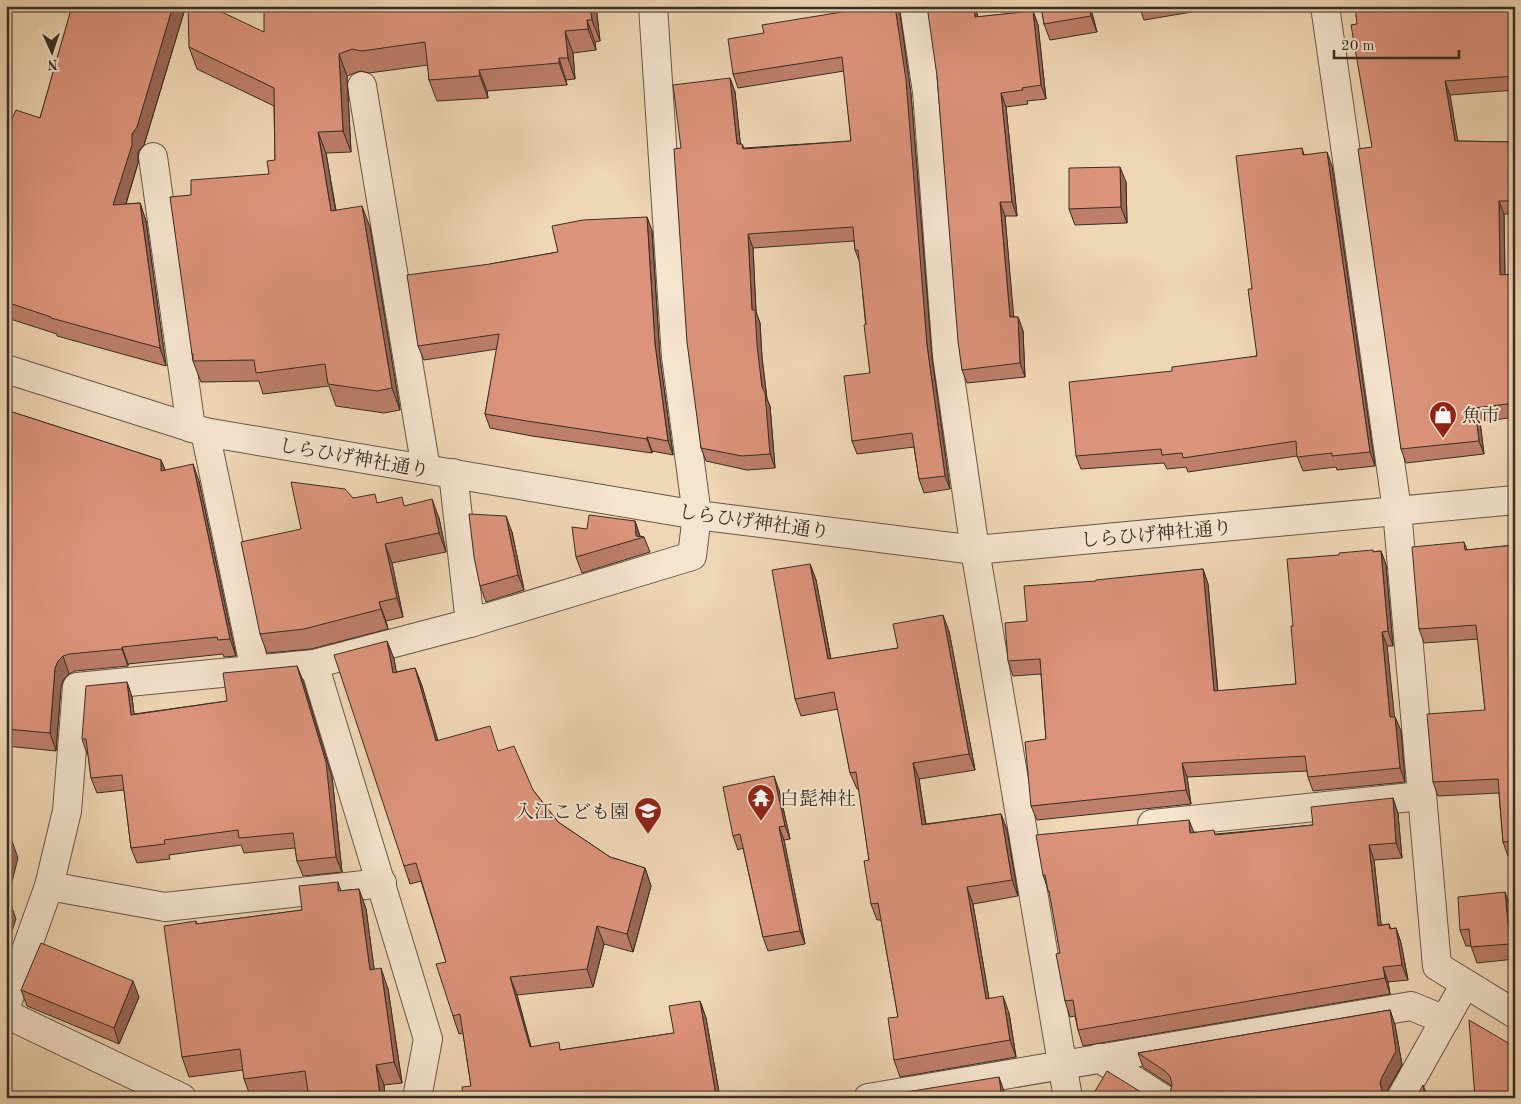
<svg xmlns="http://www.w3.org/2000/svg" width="1521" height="1104" font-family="'Old Standard TT','Noto Serif JP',serif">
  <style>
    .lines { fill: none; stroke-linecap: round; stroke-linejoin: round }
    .minor-casing { stroke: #655748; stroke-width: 30 }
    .minor { stroke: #f5e4ce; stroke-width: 28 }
    .wall { fill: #bd7e6a; stroke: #372d24 }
    .shaded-wall { fill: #9a6756; stroke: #372d24 }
    .building { fill: #dc937b; stroke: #372d24 }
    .labels { text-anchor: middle; stroke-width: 4; stroke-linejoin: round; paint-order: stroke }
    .poi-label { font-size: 19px; fill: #372d24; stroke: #f5e4ce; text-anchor: start }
    .street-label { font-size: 19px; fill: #372d24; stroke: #f5e4ce }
  </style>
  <rect width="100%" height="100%" fill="#efd6b4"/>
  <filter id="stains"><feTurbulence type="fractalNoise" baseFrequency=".004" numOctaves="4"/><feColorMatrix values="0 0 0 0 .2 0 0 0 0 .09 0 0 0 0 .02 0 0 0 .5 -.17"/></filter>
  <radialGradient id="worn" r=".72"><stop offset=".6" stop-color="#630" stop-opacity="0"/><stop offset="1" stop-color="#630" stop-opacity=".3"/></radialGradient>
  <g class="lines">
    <defs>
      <g id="minor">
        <path d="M914,6L927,92L947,356L975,550L1068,1098"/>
        <path d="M1325,6L1397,510L1437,966L1515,1014"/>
        <path d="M362,86L426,469"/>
        <path d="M153,157L191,428"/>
        <path d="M6,369L205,432L697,515L975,550L1515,500"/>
        <path d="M205,432L255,670"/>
        <path d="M453,473L470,623"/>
        <path d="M314,664L428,1039L417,1098"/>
        <path d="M1152,824L1421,796"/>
        <path d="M49,886L165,907L382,883"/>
        <path d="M6,1006L49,886L67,811L77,687L314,664L470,623L692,556L697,515L676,357L653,6"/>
        <path d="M6,1014L182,1098"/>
        <path d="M1099,1058L1162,1098"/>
        <path d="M868,1098L1411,1006L1445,1020"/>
        <path d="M1401,1098L1465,984"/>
      </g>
    </defs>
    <use href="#minor" class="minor-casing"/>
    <use href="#minor" class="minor"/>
  </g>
  <g class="wall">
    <path d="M71,6H182L184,12L144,145L138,152V163L126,204L140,203L146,221L166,366L57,336V334L7,318L6,317V132L40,118L72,8Z"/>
    <path d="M596,6L600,41L595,42L596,50L573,53L575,79L566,80L567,85L487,91L488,98L437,101L429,80L428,65L369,73L360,71L347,76L351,152L326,153L336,210L370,227L400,410L384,413L336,406L329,386L263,394L259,381L201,382L193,361L192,354L191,195L269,174L275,160L274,106L197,69L189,47L264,32Z"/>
    <path d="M974,6L978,17L1033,11L1038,25L1046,99L1027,101L1028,104L1006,107L1017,216H1005L1013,317H1018L1023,331L1025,377L967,383L962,370L937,76Z"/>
    <path d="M1041,6H1090L1097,32L1050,40L1044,24Z"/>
    <path d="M1139,6H1197L1198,11L1144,20Z"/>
    <path d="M1515,6V90L1450,95L1457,141L1515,142V214H1504L1505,275L1515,274V417L1480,422L1484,454L1406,463L1401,449L1372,147Z"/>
    <path d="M899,8L911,94L932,358L950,489L924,493L919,479L914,447L857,454L852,441L870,373L860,263L855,250L854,241L753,248L756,312L760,323L762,358L767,399L770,406L775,468L747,470L706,461L701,448L681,148L730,78L735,92L740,144H742L744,148L851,141L844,71L738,88L733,74Z"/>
    <path d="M1302,148L1304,155L1332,166L1375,466L1337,470L1336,467L1303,471L1297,456L1188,472L1186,467L1167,469L1164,463L1081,469L1076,456L1172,371L1257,356L1252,289Z"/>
    <path d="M1126,182L1127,223L1075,225L1069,209Z"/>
    <path d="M647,217L652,231L660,358L673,455L652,451V453L532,436L490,428L485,414L497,349L424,360L418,346L490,264L558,252Z"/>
    <path d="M6,410L161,460L165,470L199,481L236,656L224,657L223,654L128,664V666L75,671L69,674L64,679L61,686L56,751L6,746V596L8,579H6Z"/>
    <path d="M353,498L378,503L405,506L439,518L446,552L392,563L403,617L386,621L388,629L311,649L267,653L260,634L301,529Z"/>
    <path d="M635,521L640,536L644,537L650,552L582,573L576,557L587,529Z"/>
    <path d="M512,532L524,590L486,602L480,586Z"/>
    <path d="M1464,542L1467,550L1515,545V856H1508L1503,842L1499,793L1438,796L1433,782L1485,710L1478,639L1424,643L1419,629Z"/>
    <path d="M1381,551L1386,565L1393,646H1387L1394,717H1395L1401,731L1405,782L1313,791L1308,777L1307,771L1187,777L1191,804L1037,820L1031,806L1046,739L1041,674L1013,676L1008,661L1027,621L1096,581L1203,569L1208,584L1218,691L1296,684L1293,626L1339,555Z"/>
    <path d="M810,564L816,580L831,659L898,648L949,631L975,770L919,779L926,824L1001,814L1007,830L1018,896L973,904L989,999L1009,1013L1016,1057L900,1077L894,1060L898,1017L881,920H877L871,904L869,860L859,789H857L850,773L838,709L801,716L795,699Z"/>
    <path d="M387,641L394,659L396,672L415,668L422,686L438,741L498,750L533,790L558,822L610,857L645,868L651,886L633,952L604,944L593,987L517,995L531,1047L561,1050L674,1033L700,1001L706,1018L720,1098H463L471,1086L463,1033L459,1034L453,1016L446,962L421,881L410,884L404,866Z"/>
    <path d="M297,666L303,681L332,777L342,872L303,876L297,861L295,848L244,853L241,845L169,855L170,859L137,863L131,848L124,790L97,793L91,778L88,754H87L82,739L127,682L132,697L134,714L227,701Z"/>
    <path d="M779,790L790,839L784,840L805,944L768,951L763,937L743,848L738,850L733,836Z"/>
    <path d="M1393,798L1398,814L1402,858L1374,860L1381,925L1389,924L1391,929L1396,928L1401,943L1408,980L1388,982L1390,994L1083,1046L1078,1030L1075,1016L1070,1017L1065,1001L1060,953L1051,898L1043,875L1194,832L1216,834L1313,825Z"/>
    <path d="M338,882L341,891L359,889L366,909L374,969L388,989L402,1083L384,1085L385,1098H309L308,1092L266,1098H251L244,1079L243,1070L189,1077L182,1057L196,921L197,924L302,910Z"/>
    <path d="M1505,892L1511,908L1515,947V959L1477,963L1471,946H1466L1460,930Z"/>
    <path d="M21,990L139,997L119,1044L27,1006Z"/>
    <path d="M1390,1010L1395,1025L1402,1065L1387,1091L1386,1095L1170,1093L1172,1086L1143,1067L1138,1053Z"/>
  </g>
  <g class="shaded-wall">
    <path d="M173,6H182L184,12L144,145L138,152V163L120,223L113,205L132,134Z"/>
    <path d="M590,6H596L600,41L592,20Z"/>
    <path d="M895,6H899L911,94L932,358L950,489L945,476L927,345Z"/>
    <path d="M974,6L979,19L975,17Z"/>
    <path d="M1088,6H1090L1097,32L1091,16Z"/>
    <path d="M1033,11L1038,25L1046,99L1041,85Z"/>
    <path d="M587,20L595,42L596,50L588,29Z"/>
    <path d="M565,31L573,53L575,79L568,58Z"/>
    <path d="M339,54L347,76L351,152L343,131Z"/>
    <path d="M559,58L566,80L567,85L559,63Z"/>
    <path d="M479,70L487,91L488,98L480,76Z"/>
    <path d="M730,78L735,92L742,158L737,144Z"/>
    <path d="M1445,81L1450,95L1460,154L1455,141Z"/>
    <path d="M1001,93L1006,107L1017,216L1012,202Z"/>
    <path d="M318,132L326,153L339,232L331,211Z"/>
    <path d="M1327,152L1332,166L1375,466L1370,452Z"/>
    <path d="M1120,167L1126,182L1127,223L1121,207Z"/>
    <path d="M1499,201L1504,214L1505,289L1500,275Z"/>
    <path d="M1000,202L1005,216L1015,331L1010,317Z"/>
    <path d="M140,203L146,221L166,366L160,348Z"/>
    <path d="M362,206L370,227L400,410L392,388Z"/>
    <path d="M647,217L652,231L660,358L673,455L668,441L655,344Z"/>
    <path d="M748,234L753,248L756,312L760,323L762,358L767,399L770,406L775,468L770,454L762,387L752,310Z"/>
    <path d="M1018,317L1023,331L1025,377L1020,363Z"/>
    <path d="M1475,408L1480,422L1484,454L1479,441Z"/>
    <path d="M647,437L652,451V453L647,439Z"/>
    <path d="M161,460L168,477L161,471Z"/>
    <path d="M193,464L199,481L236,656L230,639Z"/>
    <path d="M432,499L439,518L446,552L439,533Z"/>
    <path d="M506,516L512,532L524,590L518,575Z"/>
    <path d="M635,521L640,537L636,536Z"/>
    <path d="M385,544L392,563L403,617L397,598Z"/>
    <path d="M1381,551L1386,565L1393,646L1388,631Z"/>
    <path d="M810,564L816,580L834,676L828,659Z"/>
    <path d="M1203,569L1208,584L1219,706L1214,691Z"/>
    <path d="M379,602L386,621L388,629L381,609Z"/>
    <path d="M943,615L949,631L975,770L969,754Z"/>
    <path d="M1382,632L1387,646L1396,731L1390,717Z"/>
    <path d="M387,641L394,659L400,691L393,673Z"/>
    <path d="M122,647L128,664V666L122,649Z"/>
    <path d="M63,656L69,674L64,679L61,686L56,751L50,733L55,668L58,661Z"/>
    <path d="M297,666L303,681L332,777L342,872L336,857Z"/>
    <path d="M415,668L422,686L443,759L436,741Z"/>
    <path d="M127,682L132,697L136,730L131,715Z"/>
    <path d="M1395,717L1401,731L1405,782L1400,768Z"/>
    <path d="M913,763L919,779L928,841L922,825Z"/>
    <path d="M1182,763L1187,777L1191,804L1186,790Z"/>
    <path d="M774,776L779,790L790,839L785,826Z"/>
    <path d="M1393,798L1398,814L1402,858L1396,843Z"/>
    <path d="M1001,814L1007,830L1018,896L1012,880Z"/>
    <path d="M1189,820L1195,835L1190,833Z"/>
    <path d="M779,827L784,840L805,944L800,931Z"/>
    <path d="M12,841L18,858L6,905V863Z"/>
    <path d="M1369,845L1374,860L1383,941L1378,926Z"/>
    <path d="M645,868L651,886L633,952L627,934Z"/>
    <path d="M967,887L973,904L992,1016L986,999Z"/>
    <path d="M359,889L366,909L377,990L370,970Z"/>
    <path d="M1505,892L1511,908L1515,946V956L1510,944Z"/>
    <path d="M10,902L16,919L6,948V912Z"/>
    <path d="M597,926L604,944L593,987L587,969Z"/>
    <path d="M1396,928L1401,943L1408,980L1402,965Z"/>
    <path d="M1383,967L1388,982L1390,994L1385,978Z"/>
    <path d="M381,968L388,989L402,1083L394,1062Z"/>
    <path d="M510,977L517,995L536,1065L530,1047Z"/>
    <path d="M133,981L139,997L119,1044L114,1028Z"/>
    <path d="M1003,996L1009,1013L1016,1057L1010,1040Z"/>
    <path d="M700,1001L706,1018L720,1098H717L716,1096Z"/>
    <path d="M1390,1010L1395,1025L1402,1065L1387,1091L1385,1098L1382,1091L1380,1083Z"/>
    <path d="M376,1065L384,1085L385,1098H381L380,1095Z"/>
    <path d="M999,1077L1004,1091L1005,1098H1002Z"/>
    <path d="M1423,1085L1428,1098H1425Z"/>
  </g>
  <g class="building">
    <path d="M72,6H173L137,127L132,134V145L113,205L140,203L160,348L51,318V317L6,302V132L16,110L40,118Z"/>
    <path d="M188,6H209L264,32V6H590L592,20H587L588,29L565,31L568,58H559V63L479,70L480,76L429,80L425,42L362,51L352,49L339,54L343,131L318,132L331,211L362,206L392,388L377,391L328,384L325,364L256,373L254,360L193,361V354H192L170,197L191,195V180L269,174L267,161L275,160L274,88L189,47Z"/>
    <path d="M841,6H895L906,80L927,345L945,476L919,479L912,433L852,441L844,376L870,373L864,325L866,324L858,250H855L853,227L748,234L752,310H755L757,345L762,387L765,393L770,454L742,456L701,448L687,342L674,149L681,148L673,85L730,78L737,144H742L743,149L851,141L842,57L733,74L728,39L764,33L762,25L842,12Z"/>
    <path d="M927,6H974L975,17L1033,11L1041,85L1022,88L1023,90L1001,93L1012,202H1000L1010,317H1018L1020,363L962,370L958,341L937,76Z"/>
    <path d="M1041,6H1088L1091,16L1044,24Z"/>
    <path d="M1355,6H1515V76L1445,81L1455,141L1515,142V201H1499L1500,275L1515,274V403L1475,408L1479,441L1401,449L1358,149L1372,147L1351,25L1357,24Z"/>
    <path d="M1302,148L1303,155L1327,152L1370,452L1332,456V453L1297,457L1296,441L1183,458L1182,453L1162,455L1161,449L1076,456L1069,382L1172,371V367L1257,356L1248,289H1252L1236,156Z"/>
    <path d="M1120,167L1121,207L1069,209V168Z"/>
    <path d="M647,217L655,344L668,441L647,437V439L527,421L485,414L499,334L418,346L407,275L490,264L558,252L552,226L583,220Z"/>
    <path d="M6,410L161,460V471L193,464L230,639L218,640L217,637L122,647V649L69,654L63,656L58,661L55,668L50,733L6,729V596L9,564H6Z"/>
    <path d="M291,482L345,489L353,498L375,494L377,503L402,497L404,506L432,499L439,533L385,544L397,598L379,602L381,609L304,629L260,634L241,542L301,529Z"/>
    <path d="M469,514L506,516L518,575L480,586L474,557Z"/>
    <path d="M589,515L635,521L636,536L644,537L576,557L572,527L587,529Z"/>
    <path d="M1464,542L1465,550L1515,545V841L1503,842L1498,779L1433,782L1427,714L1485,710L1476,625L1419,629L1412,547Z"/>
    <path d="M1373,550V552L1381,551L1388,631L1382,632L1390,717H1395L1400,768L1308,777L1305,756L1182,763L1186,790L1031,806L1025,742L1046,739L1040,659L1008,661L1005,623L1027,621L1024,586L1096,581V580L1203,569L1214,691L1296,684L1291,626H1293L1287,559L1339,555V553Z"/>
    <path d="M810,564L828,659L898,648L893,624L943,615L969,754L913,763L922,825L1001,814L1012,880L967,887L986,999L1003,996L1010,1040L894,1060L888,1018L898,1017L878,903L871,904L864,861L869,860L856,772L850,773L834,692L795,699L772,570Z"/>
    <path d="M387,641L393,673L415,668L436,741L490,726L498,751L514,746L533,790L558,822L610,857L645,868L627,934L597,926L587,969L510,977L530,1047L559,1042L560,1050L674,1033L669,1006L700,1001L716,1096L708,1098H463L462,1087L471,1086L460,1014L453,1016L436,964L446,962L416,863L404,866L334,655Z"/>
    <path d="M297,666L326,762L336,857L297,861L293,833L239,838L238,830L164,840L165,844L131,848L122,775L91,778L86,739H82L86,686L127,682L131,715L227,701L223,673Z"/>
    <path d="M774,776L785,826L779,827L800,931L763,937L740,834L733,836L723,787Z"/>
    <path d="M1393,798L1396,843L1369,845L1378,926L1389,924L1390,929L1396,928L1402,965L1383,967L1385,978L1078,1030L1073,1000L1065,1001L1056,954L1060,953L1049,891H1048L1045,875H1043L1036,835L1189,820L1190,833L1214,830L1215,835L1313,825L1311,807Z"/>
    <path d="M6,839L12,841L6,863Z"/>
    <path d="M338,882V891L359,889L370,970L381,968L394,1062L376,1065L380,1095L357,1098H309L305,1071L244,1079L240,1049L182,1057L164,926L196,921V924L302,910L299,886Z"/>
    <path d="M1505,892L1510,944L1471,947L1469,929L1460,930L1458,897Z"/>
    <path d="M6,900L10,902L6,912Z"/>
    <path d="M1513,927H1515V941Z"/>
    <path d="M41,943L133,981L114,1028L21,990Z"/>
    <path d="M1390,1010L1396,1051L1382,1077L1380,1083L1382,1091L1389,1098H1164L1170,1093L1172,1085L1170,1076L1165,1071L1138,1053Z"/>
    <path d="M1469,1020L1515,1047V1098H1475Z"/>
    <path d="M1107,1071L1149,1097L1151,1098H1091Z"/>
    <path d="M999,1077L1002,1098H901L900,1093Z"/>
    <path d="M1423,1085L1425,1098H1416Z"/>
  </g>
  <defs>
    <symbol id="shop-pin" viewBox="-11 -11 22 30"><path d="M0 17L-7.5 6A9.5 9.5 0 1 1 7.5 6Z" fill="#8f2418" stroke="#f5e4ce"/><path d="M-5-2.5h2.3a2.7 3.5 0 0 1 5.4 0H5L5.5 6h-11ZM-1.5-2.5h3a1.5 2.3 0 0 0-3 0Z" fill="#fff"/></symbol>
    <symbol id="temple-pin" viewBox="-11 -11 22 30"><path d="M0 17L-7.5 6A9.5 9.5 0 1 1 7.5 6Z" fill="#8f2418" stroke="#f5e4ce"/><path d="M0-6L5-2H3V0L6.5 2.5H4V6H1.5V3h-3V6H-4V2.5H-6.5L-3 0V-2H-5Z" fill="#fff"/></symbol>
    <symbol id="school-pin" viewBox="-11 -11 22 30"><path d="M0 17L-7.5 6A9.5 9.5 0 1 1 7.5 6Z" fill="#8f2418" stroke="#f5e4ce"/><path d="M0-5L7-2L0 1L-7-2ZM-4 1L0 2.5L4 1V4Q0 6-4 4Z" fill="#fff"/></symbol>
  </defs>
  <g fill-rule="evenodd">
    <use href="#shop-pin" x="1427" y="399" width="32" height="43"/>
    <use href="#temple-pin" x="745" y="782" width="32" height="43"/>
    <use href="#school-pin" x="632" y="795" width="32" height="43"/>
  </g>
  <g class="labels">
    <g class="poi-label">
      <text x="1462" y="422">魚市</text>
      <text x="780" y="805">白髭神社</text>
      <text x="629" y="818" text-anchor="end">入江こども園</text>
    </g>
    <g class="street-label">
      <text transform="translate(354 457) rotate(10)" y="7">しらひげ神社通り</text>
      <text transform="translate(754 521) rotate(8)" y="7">しらひげ神社通り</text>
      <text transform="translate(1156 533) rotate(-5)" y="7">しらひげ神社通り</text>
    </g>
  </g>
  <rect width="1521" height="1104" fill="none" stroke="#efd6b4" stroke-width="25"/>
  <rect x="8" y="8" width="1506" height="1089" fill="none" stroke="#372d24" stroke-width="2.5"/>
  <rect x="12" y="12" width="1496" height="1079" fill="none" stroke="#372d24"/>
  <g transform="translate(52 52) rotate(177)" stroke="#f5e4ce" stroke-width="4" paint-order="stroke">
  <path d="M0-4L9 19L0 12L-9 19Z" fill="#372d24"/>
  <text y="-8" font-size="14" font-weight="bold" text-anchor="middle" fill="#372d24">N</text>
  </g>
  <path d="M1334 50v8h125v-8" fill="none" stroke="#372d24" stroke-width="2.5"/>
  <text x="1341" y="50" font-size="15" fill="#372d24" stroke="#f5e4ce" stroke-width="4" paint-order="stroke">20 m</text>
  <rect width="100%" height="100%" filter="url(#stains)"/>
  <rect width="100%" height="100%" fill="url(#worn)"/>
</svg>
